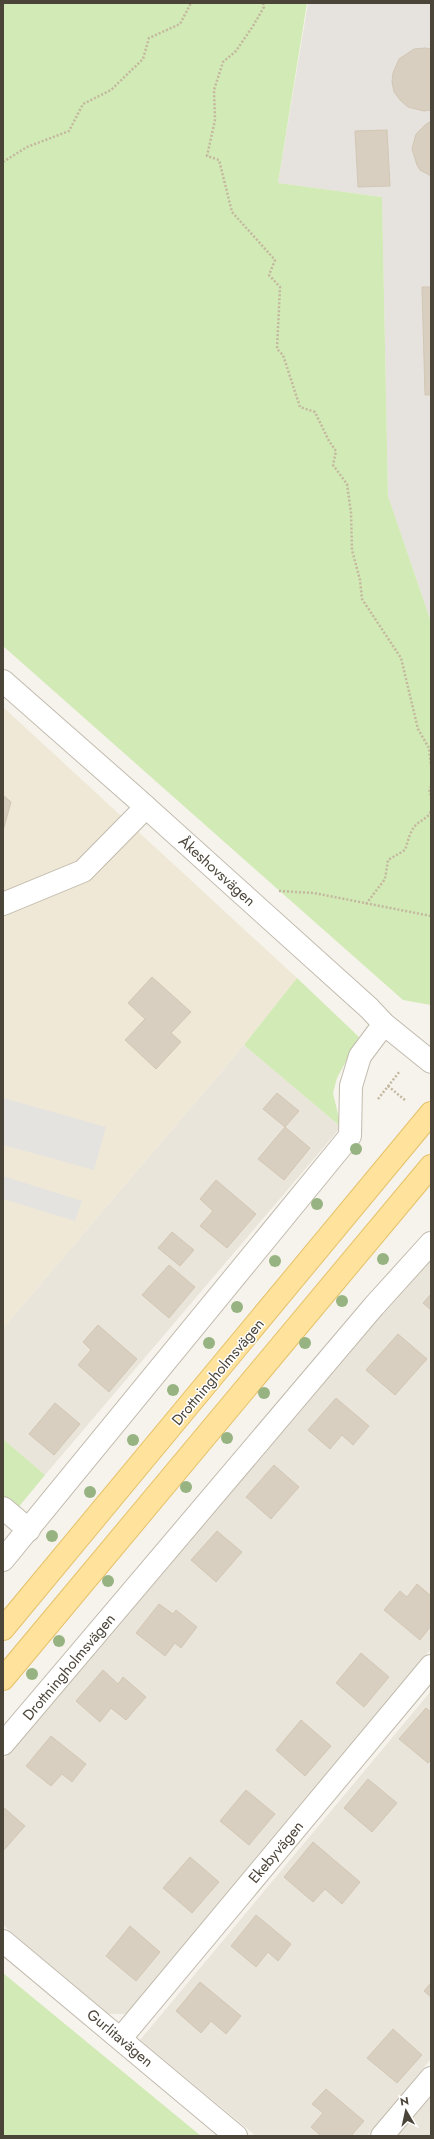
<svg xmlns="http://www.w3.org/2000/svg" width="434" height="2139" font-family="Jost,sans-serif">
  <style>
    .residential { fill: #eae5da }
    .industrial { fill: #e6e2dd }
    .education { fill: #efe8d6 }
    .green { fill: #d2eab5 }
    .parking { fill: #e5e3e0 }
    .building { fill: #d8cfc1; stroke: #d3c7b4 }
    .lines { fill: none; stroke-linecap: round; stroke-linejoin: round }
    .minor-casing { stroke: #c2bbae; stroke-width: 24 }
    .major-casing { stroke: #e6c16a; stroke-width: 24 }
    .path { stroke: #c4b79f; stroke-width: 2.5; stroke-dasharray: 2 2; stroke-linecap: butt }
    .minor { stroke: #fff; stroke-width: 22 }
    .major { stroke: #ffe39c; stroke-width: 22 }
    .tree { fill: #97b381 }
    .labels { text-anchor: middle; stroke-width: 3; stroke-linejoin: round; paint-order: stroke }
    .street-label { font-size: 15px; fill: #4b4439; stroke: #fff }
  </style>
  <rect width="100%" height="100%" fill="#f6f3ec"/>
  <g class="residential">
    <path d="M244,1045L341,1127L45,1475L3,1439V1328Z"/>
    <path d="M431,1251V1649L129,2014H108L3,1925V1760Z"/>
    <path d="M431,1691V2059L367,2136H256L140,2040Z"/>
    <path d="M431,2090V2136H392Z"/>
  </g>
  <path class="industrial" d="M308,3H431V622L388,496L382,197L278,183Z"/>
  <path class="education" d="M3,707L297,978L244,1045L3,1328Z"/>
  <g class="green">
    <path d="M3,3H307L278,183L382,197L388,496L431,622V1005L403,1000L3,646Z"/>
    <path d="M297,978L359,1037L337,1078L333,1093L341,1127L244,1045Z"/>
    <path d="M3,1439L45,1475L3,1526Z"/>
    <path d="M3,1973L201,2136H3Z"/>
  </g>
  <g class="parking">
    <path d="M3,1098L106,1127L94,1170L3,1145Z"/>
    <path d="M3,1176L82,1201L75,1221L3,1199Z"/>
  </g>
  <g class="building">
    <path d="M425,48L431,49V110L424,111L408,107L400,100L394,92L392,82L393,73L399,59L414,49Z"/>
    <path d="M431,121V176L420,170L417,165L412,149L416,134L425,125Z"/>
    <path d="M387,130L390,186L358,187L355,131Z"/>
    <path d="M422,287H431V395H425Z"/>
    <path d="M3,795L11,802L3,831Z"/>
    <path d="M152,977L191,1012L171,1033L181,1042L156,1069L125,1040L145,1019L128,1003Z"/>
    <path d="M277,1093L299,1111L285,1127L263,1109Z"/>
    <path d="M285,1127L310,1148L284,1180L258,1159Z"/>
    <path d="M216,1180L256,1214L227,1248L200,1226L213,1211L200,1199Z"/>
    <path d="M172,1232L194,1250L180,1266L158,1248Z"/>
    <path d="M169,1265L195,1287L169,1318L142,1295Z"/>
    <path d="M431,1294V1310L423,1303Z"/>
    <path d="M98,1325L137,1359L109,1392L78,1365L91,1350L83,1342Z"/>
    <path d="M398,1334L427,1359L395,1395L366,1370Z"/>
    <path d="M336,1398L369,1426L353,1445L342,1435L330,1449L308,1430Z"/>
    <path d="M55,1403L80,1424L54,1455L29,1434Z"/>
    <path d="M274,1465L299,1487L271,1519L246,1497Z"/>
    <path d="M217,1531L242,1552L216,1582L191,1560Z"/>
    <path d="M417,1584L431,1596V1626L420,1640L384,1610L400,1591L407,1597Z"/>
    <path d="M159,1604L173,1614L176,1610L197,1627L181,1648L175,1643L165,1656L136,1633Z"/>
    <path d="M361,1653L389,1677L364,1707L336,1683Z"/>
    <path d="M103,1670L118,1684L123,1677L146,1697L126,1720L111,1708L100,1722L76,1701Z"/>
    <path d="M426,1708L431,1712V1760L428,1763L399,1739Z"/>
    <path d="M301,1720L331,1746L305,1776L276,1750Z"/>
    <path d="M51,1736L86,1764L72,1782L62,1774L51,1786L26,1766Z"/>
    <path d="M368,1779L397,1803L372,1832L344,1808Z"/>
    <path d="M246,1790L275,1814L249,1845L220,1821Z"/>
    <path d="M3,1807L25,1826L3,1851Z"/>
    <path d="M313,1842L360,1882L342,1904L325,1889L313,1902L284,1877Z"/>
    <path d="M190,1857L219,1882L192,1913L163,1888Z"/>
    <path d="M256,1915L291,1944L278,1961L268,1952L256,1967L231,1946Z"/>
    <path d="M130,1926L160,1952L136,1981L106,1956Z"/>
    <path d="M200,1982L241,2016L226,2034L211,2021L201,2033L176,2011Z"/>
    <path d="M431,1983V1997L424,1991Z"/>
    <path d="M393,2029L422,2055L397,2083L367,2058Z"/>
    <path d="M326,2089L364,2121L351,2136H321L311,2127L323,2113L312,2104Z"/>
  </g>
  <g class="lines">
    <defs>
      <g id="minor">
        <path d="M3,681L136,798L369,1008L384,1024L431,1062"/>
        <path d="M3,904L83,871L146,807"/>
        <path d="M3,1508L29,1530"/>
        <path d="M3,1560L350,1136L351,1086L360,1056L384,1024"/>
        <path d="M3,1744L374,1306L431,1243"/>
        <path d="M3,1941L236,2136"/>
        <path d="M121,2038L431,1666"/>
        <path d="M382,2136L431,2078"/>
      </g>
      <g id="major">
        <path d="M3,1629L431,1113"/>
        <path d="M3,1679L431,1166"/>
      </g>
    </defs>
    <use href="#minor" class="minor-casing"/>
    <use href="#major" class="major-casing"/>
    <g class="path">
      <path d="M263,3L264,7L253,26L236,51L223,62L214,90L215,120L207,156L219,160L232,212L275,260L269,275L280,287L277,349L283,355L300,407L315,412L329,441L336,451L333,465L347,484L351,513L352,550L360,580L362,599L401,658L418,729L429,748L431,766"/>
      <path d="M3,162L27,147L69,131L83,104L111,90L143,59L149,38L180,24L191,3"/>
      <path d="M431,786L429,792L431,795"/>
      <path d="M279,891L314,893L431,916"/>
      <path d="M366,904L385,879L388,860L405,850C408,842 409,833 415,826C420,820 428,819 431,811"/>
      <path d="M388,1086L406,1101"/>
      <path d="M378,1099L400,1071"/>
    </g>
    <use href="#minor" class="minor"/>
    <use href="#major" class="major"/>
  </g>
  <g class="tree">
    <circle cx="356" cy="1149" r="6"/>
    <circle cx="317" cy="1204" r="6"/>
    <circle cx="383" cy="1259" r="6"/>
    <circle cx="275" cy="1261" r="6"/>
    <circle cx="342" cy="1301" r="6"/>
    <circle cx="237" cy="1307" r="6"/>
    <circle cx="209" cy="1343" r="6"/>
    <circle cx="305" cy="1343" r="6"/>
    <circle cx="173" cy="1390" r="6"/>
    <circle cx="264" cy="1393" r="6"/>
    <circle cx="227" cy="1438" r="6"/>
    <circle cx="133" cy="1440" r="6"/>
    <circle cx="186" cy="1487" r="6"/>
    <circle cx="90" cy="1492" r="6"/>
    <circle cx="52" cy="1536" r="6"/>
    <circle cx="108" cy="1581" r="6"/>
    <circle cx="59" cy="1641" r="6"/>
    <circle cx="32" cy="1674" r="6"/>
  </g>
  <g class="labels">
    <g class="street-label">
      <text transform="translate(217 871) rotate(42)" y="5">Åkeshovsvägen</text>
      <text transform="translate(218 1372) rotate(-50)" y="5">Drottningholmsvägen</text>
      <text transform="translate(69 1667) rotate(-50)" y="5">Drottningholmsvägen</text>
      <text transform="translate(276 1852) rotate(-50)" y="5">Ekebyvägen</text>
      <text transform="translate(120 2038) rotate(40)" y="5">Gurlitavägen</text>
    </g>
  </g>
  <rect width="434" height="2139" fill="none" stroke="#4b4439" stroke-width="8"/>
  <g transform="translate(406 2111) rotate(351)" stroke="#ffffff" stroke-width="3" paint-order="stroke">
  <path d="M0-3L7 15L0 10L-7 15Z" fill="#4b4439"/>
  <text y="-6" font-size="11" font-weight="bold" text-anchor="middle" fill="#4b4439">N</text>
  </g>
</svg>
